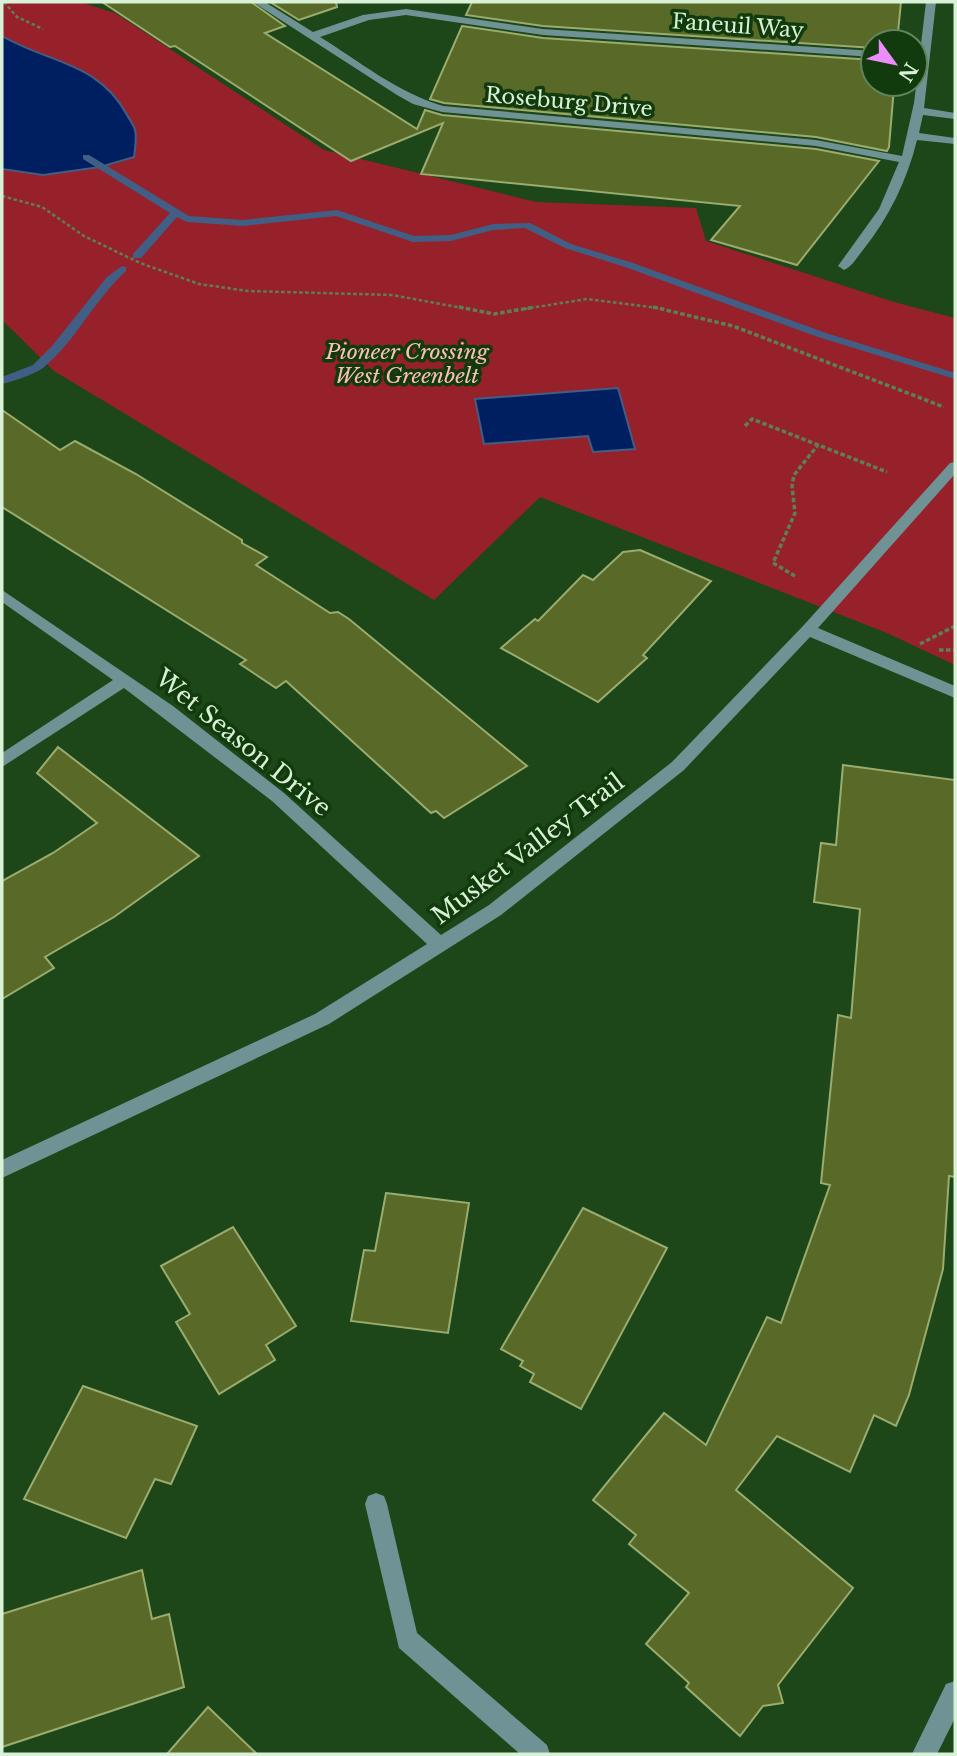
<svg xmlns="http://www.w3.org/2000/svg" width="957" height="1756" font-family="'Libre Baskerville',serif">
  <style>
    .green { fill: #97212b }
    .water { fill: #001f61; stroke: #415e84; stroke-width: 2 }
    .lines { fill: none; stroke-linecap: round; stroke-linejoin: round }
    .stream { fill: #415e84; fill-rule: evenodd }
    .building { fill: #596a28; stroke: #9aac6e; stroke-width: 2 }
    .path-far1 { stroke: #5c7f59; stroke-width: 2.5; stroke-dasharray: 3.5 2.5; stroke-linecap: butt }
    .path { stroke: #5c7f59; stroke-width: 3.5; stroke-dasharray: 4.5 2.5; stroke-linecap: butt }
    .minor { fill: #6f9295; fill-rule: evenodd }
    .labels { text-anchor: middle; stroke-width: 7; stroke-linejoin: round; paint-order: stroke }
    .far-street-label { font-size: 21px; fill: #d9f1d6; stroke: #123b0d }
    .far-park-label { font-size: 21px; font-style: italic; fill: #fdbdba; stroke: #123b0d }
    .street-label { font-size: 24px; fill: #d9f1d6; stroke: #123b0d }
  </style>
  <rect width="100%" height="100%" fill="#1d4619"/>
  <path class="green" d="M2,2H80L115,13L324,150L536,202L696,208L706,241L894,302L955,318V665L887,633L540,497L434,600L54,371L2,320Z"/>
  <g class="water">
    <path d="M2,36C48,63 99,62 127,115C129,119 134,125 135,130C137,137 135,149 134,157L100,167L43,175L2,169Z"/>
    <path d="M618,388L635,449L593,452L588,436L484,444L475,399Z"/>
  </g>
  <g class="lines">
    <g class="stream">
      <path d="M83,155H89L189,216L243,220L337,210L414,236L451,235L493,224L530,223L571,244L633,263L826,333L955,373V379L818,337L625,267L565,248L525,228L493,230L451,241L413,242L336,216L243,226L187,222L177,217L141,258H133V254L170,213L83,159Z"/>
      <path d="M122,266L126,267V271C94,300 76,341 43,368C33,375 14,381 2,384V377L33,365L52,346L107,277Z"/>
    </g>
  </g>
  <g class="building">
    <path d="M102,2H251L285,26L265,33L417,129L425,110L442,115L816,149L879,161L797,265L711,240L740,206L421,174L443,123L351,161L175,46L170,47Z"/>
    <path d="M270,2H336L337,7L299,20Z"/>
    <path d="M472,2H901L897,42H873V48L543,26L466,15Z"/>
    <path d="M462,26L543,38L873,60V84H893L894,87L889,147L887,151L816,137L444,103L430,99Z"/>
    <path d="M2,410L60,450L75,441L136,474L242,540V543L267,557L256,565L330,613L338,612L349,619L527,766L444,818L436,811L431,813L286,681L276,688L240,664L246,660L2,507Z"/>
    <path d="M640,550L711,581L643,655L647,658L598,702L501,648L535,619L538,621L583,575L593,580L623,552Z"/>
    <path d="M58,747L199,856L114,917L45,957L54,968L2,999V881L53,853L97,823L37,773Z"/>
    <path d="M843,765L955,780V1177L949,1176L943,1269L909,1395L896,1426L874,1415L850,1472L777,1436L736,1490L853,1588L778,1685L783,1703L763,1706L740,1736L686,1687L689,1683L646,1644L689,1593L629,1544L636,1535L593,1500L664,1413L706,1445L767,1317L781,1323L830,1185L821,1183L838,1015L851,1018L860,909L814,902L821,843L836,845Z"/>
    <path d="M386,1193L469,1203L448,1333L351,1321L364,1250L375,1251Z"/>
    <path d="M583,1208L667,1248L581,1409L530,1382L534,1374L520,1366L523,1361L501,1349Z"/>
    <path d="M233,1227L296,1326L266,1345L275,1360L219,1394L176,1322L190,1314L161,1266Z"/>
    <path d="M83,1386L197,1426L171,1484L155,1479L126,1538L24,1499Z"/>
    <path d="M142,1570L152,1619L169,1614L184,1687L2,1747V1614Z"/>
    <path d="M208,1707L257,1754H167Z"/>
  </g>
  <g class="lines">
    <g class="path-far1">
      <path d="M4,2L17,17L43,29"/>
      <path d="M2,196L42,207L84,236L140,263L199,284L248,291L392,295L468,309"/>
      <path d="M524,309L587,299L666,309"/>
    </g>
    <g class="path">
      <path d="M459,307L494,314L535,307"/>
      <path d="M653,307L733,326L944,407"/>
      <path d="M745,426L752,419L887,472"/>
      <path d="M795,576L773,563L795,513L792,486L794,475L818,445"/>
      <path d="M920,644L955,626"/>
      <path d="M939,650H955"/>
    </g>
    <g class="minor">
      <path d="M253,2H265L313,32L363,15L406,9L543,29L873,51V57L543,35L406,15L369,20L320,37C359,61 398,93 443,106L816,140L902,156L914,103L926,2H936L924,108L955,113V119L923,115L919,133L955,138V144L917,140C907,181 889,217 863,250C857,257 852,267 844,270L838,266L879,209L899,162L816,146L442,112L413,104L397,95Z"/>
      <path d="M955,462V474L818,628L955,686V698L810,637L684,770L501,915L329,1024L2,1178V1160L315,1014L427,944L272,801L124,688L2,767V753L113,680L2,602V590L173,706L284,793L441,935L489,905L672,762L803,626L950,463Z"/>
      <path d="M376,1493L384,1496L387,1504L417,1633L547,1745L550,1754H520L399,1648L365,1504L368,1496Z"/>
      <path d="M955,1681V1718L937,1754H912L946,1684Z"/>
    </g>
  </g>
  <g class="labels">
    <g class="far-street-label">
      <text transform="translate(738 26) rotate(4)" y="7">Faneuil Way</text>
      <text transform="translate(569 102) rotate(5)" y="7">Roseburg Drive</text>
    </g>
    <g class="far-park-label">
      <text x="407" y="359">Pioneer Crossing<tspan x="407" dy="24">West Greenbelt</tspan></text>
    </g>
    <g class="street-label">
      <text transform="translate(243 743) rotate(39)" y="8">Wet Season Drive</text>
      <text transform="translate(528 849) rotate(-37)" y="8">Musket Valley Trail</text>
    </g>
  </g>
  <rect width="957" height="1756" fill="none" stroke="#d9f1d6" stroke-width="7"/>
  <g transform="translate(894 63) rotate(123)"><circle r="33" fill="#123b0d" stroke="#62845d" stroke-width="2"/>
  <path d="M0-5L12 26L0 18L-12 26Z" fill="#eb8dfb"/>
  <text y="-10" font-size="19" font-weight="bold" text-anchor="middle" fill="#d9f1d6">N</text>
  </g>
</svg>
